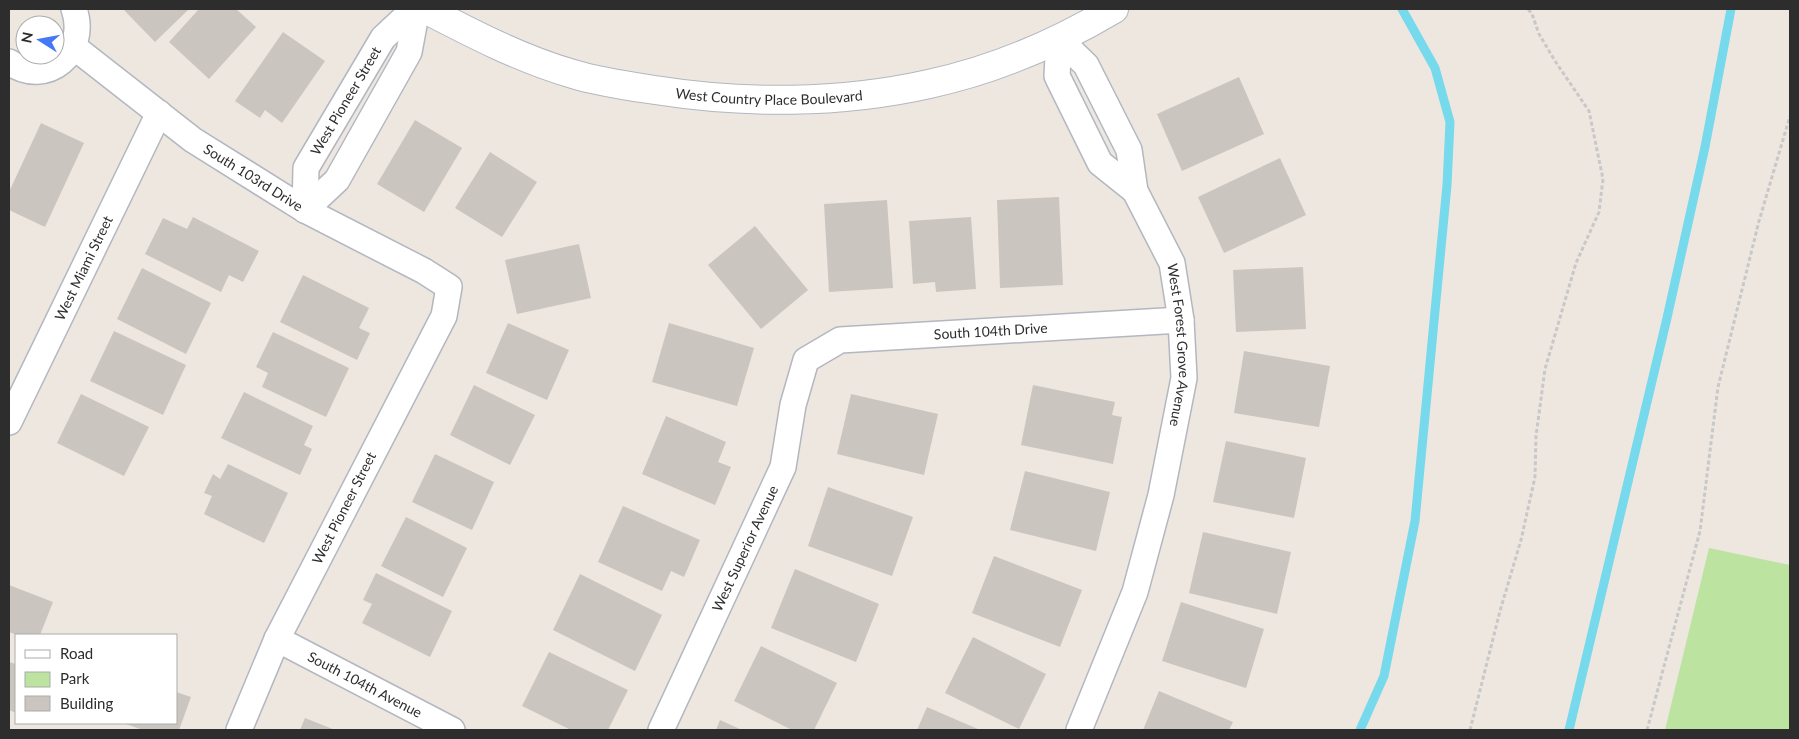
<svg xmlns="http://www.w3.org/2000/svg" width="1799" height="739" font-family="Lato,sans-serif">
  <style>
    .green { fill: #bce39f }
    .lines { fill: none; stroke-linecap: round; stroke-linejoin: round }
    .stream { stroke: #77d9ec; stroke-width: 9 }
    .building { fill: #cac5be }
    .minor-casing { stroke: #b3b7c0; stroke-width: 28 }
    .tertiary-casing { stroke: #b3b7c0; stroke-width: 30 }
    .path { stroke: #c8c8c8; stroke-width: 3; stroke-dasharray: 4 2.5; stroke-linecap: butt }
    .minor { stroke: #fff; stroke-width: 25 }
    .tertiary { stroke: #fff; stroke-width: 28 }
    .labels { text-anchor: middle; stroke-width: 4; stroke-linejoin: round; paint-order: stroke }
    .street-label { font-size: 14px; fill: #2d2d2d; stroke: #fff }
  </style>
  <rect width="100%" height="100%" fill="#eee7e0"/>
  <path class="green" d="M1709,548L1790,565V730H1665Z"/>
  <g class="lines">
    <g class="stream">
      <path d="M1360,730L1384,676L1415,521L1447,185L1450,122L1435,68L1402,9"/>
      <path d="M1569,730L1667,318L1705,147L1731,9"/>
    </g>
  </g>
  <g class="building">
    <path d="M123,9H189L155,42Z"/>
    <path d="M199,9H236L256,27L209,79L169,42Z"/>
    <path d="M283,32L325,61L282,123L265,110L260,118L235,101Z"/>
    <path d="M1239,77L1264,134L1182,171L1157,114Z"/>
    <path d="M415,120L462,148L424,212L377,184Z"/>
    <path d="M41,123L84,143L45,227L9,210V192Z"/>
    <path d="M490,152L537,182L502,237L455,208Z"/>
    <path d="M1280,158L1306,215L1224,253L1198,197Z"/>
    <path d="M1059,197L1063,285L1000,288L997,200Z"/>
    <path d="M887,200L893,288L829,292L824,204Z"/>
    <path d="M193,217L259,251L243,282L229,275L221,292L145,254L163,218L187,229Z"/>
    <path d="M971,217L976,289L936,292L935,282L913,284L909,221Z"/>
    <path d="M755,226L808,290L761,329L708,265Z"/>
    <path d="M579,244L591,298L517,314L505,260Z"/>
    <path d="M1303,267L1306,329L1236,332L1233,270Z"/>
    <path d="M142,268L211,303L186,354L117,319Z"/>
    <path d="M303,275L369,308L359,328L370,333L357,360L280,322Z"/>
    <path d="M508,323L569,350L547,400L486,373Z"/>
    <path d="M669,323L754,348L737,406L652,382Z"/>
    <path d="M114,331L186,365L163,415L90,381Z"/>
    <path d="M273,332L349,368L326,417L262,387L268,373L256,367Z"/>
    <path d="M1244,351L1330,366L1319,427L1234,413Z"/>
    <path d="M474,385L535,415L510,465L450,435Z"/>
    <path d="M1033,385L1115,402L1112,415L1122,417L1113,464L1021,445Z"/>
    <path d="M244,392L313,426L304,445L312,449L300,475L221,438Z"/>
    <path d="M81,394L149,427L124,476L57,443Z"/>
    <path d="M851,394L938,414L924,475L837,454Z"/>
    <path d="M666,416L726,442L718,462L731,467L715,505L642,474Z"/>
    <path d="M1226,441L1306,458L1294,518L1213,502Z"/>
    <path d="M435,454L494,482L472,530L412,502Z"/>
    <path d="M228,464L288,493L264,543L204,514L212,496L204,493L213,474L220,479Z"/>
    <path d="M1025,471L1110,492L1096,551L1010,530Z"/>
    <path d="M828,487L913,517L892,576L808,546Z"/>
    <path d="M623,506L700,540L684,577L671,571L662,591L598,562Z"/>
    <path d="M406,517L467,548L443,597L381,566Z"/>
    <path d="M1203,532L1291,552L1277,614L1189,593Z"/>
    <path d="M994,556L1082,590L1060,647L972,613Z"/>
    <path d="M795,569L879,604L856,662L771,628Z"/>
    <path d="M376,573L452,611L430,657L362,623L372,604L363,600Z"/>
    <path d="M580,574L662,615L635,671L553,630Z"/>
    <path d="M9,585L53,602L40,635H17L9,632Z"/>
    <path d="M1181,602L1264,629L1246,688L1162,661Z"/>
    <path d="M973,637L1046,674L1019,729L945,693Z"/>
    <path d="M761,646L837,683L814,730H792L734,701Z"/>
    <path d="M549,652L628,690L608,730H571L522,706Z"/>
    <path d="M9,662L16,664V713L9,710Z"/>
    <path d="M1159,691L1233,722L1229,730H1143Z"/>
    <path d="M176,692L191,697L179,730H143L123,723H176Z"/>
    <path d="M927,707L980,730H917Z"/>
    <path d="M305,718L335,730H300Z"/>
    <path d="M720,720L742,730H716Z"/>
  </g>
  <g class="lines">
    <defs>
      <g id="minor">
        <path id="s1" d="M1059,39L1086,65L1129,150L1135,191L1172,263L1181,320L1184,378L1161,495L1135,592L1079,730"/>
        <path d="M1059,39L1057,76L1100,163L1135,191"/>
        <path id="s2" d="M74,47L193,140L305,210L424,271L449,287L444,316L277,639L239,730"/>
        <path d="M9,62C47,89 89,52 74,9"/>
        <path id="s3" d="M305,210L306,168L383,38L414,9"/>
        <path d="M305,210L337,180L409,52L417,9"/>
        <path id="s4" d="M9,422L159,113"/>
        <path id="s5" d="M277,639L452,730"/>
        <path id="s6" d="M661,730L783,467L793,405L806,360L840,340L1181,320"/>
      </g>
      <g id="tertiary">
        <path id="s7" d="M425,9C473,34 521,59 573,74C599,82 628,86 655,90C744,104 840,104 929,84C994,70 1057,43 1114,9"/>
      </g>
    </defs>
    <use href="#minor" class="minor-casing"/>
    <use href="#tertiary" class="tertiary-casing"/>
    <g class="path">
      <path d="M1470,730L1500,611L1521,540L1535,477L1536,436L1545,369L1576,263L1599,212L1603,179L1589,111L1555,61L1539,34L1532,14L1528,9"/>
      <path d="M1647,730L1700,531L1718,387L1759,221L1790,116"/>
    </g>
    <use href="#minor" class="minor"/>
    <use href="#tertiary" class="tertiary"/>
  </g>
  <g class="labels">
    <g class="street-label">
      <text dy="5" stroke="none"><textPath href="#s7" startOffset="360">West Country Place Boulevard</textPath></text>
      <text dy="5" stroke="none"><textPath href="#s3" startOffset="120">West Pioneer Street</textPath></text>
      <text dy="5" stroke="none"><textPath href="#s2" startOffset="222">South 103rd Drive</textPath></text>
      <text dy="5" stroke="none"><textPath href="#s4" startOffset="171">West Miami Street</textPath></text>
      <text dy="5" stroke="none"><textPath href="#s6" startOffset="590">South 104th Drive</textPath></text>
      <text dy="5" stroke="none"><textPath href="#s1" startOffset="338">West Forest Grove Avenue</textPath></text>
      <text transform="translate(344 508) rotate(-63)" y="5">West Pioneer Street</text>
      <text dy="5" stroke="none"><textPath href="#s6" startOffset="200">West Superior Avenue</textPath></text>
      <text dy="5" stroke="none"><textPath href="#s5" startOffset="99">South 104th Avenue</textPath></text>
    </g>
  </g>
  <rect width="1799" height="739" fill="none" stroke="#2d2d2d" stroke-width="20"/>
  <rect x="15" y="634" width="162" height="90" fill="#ffffff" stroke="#ababab"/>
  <rect x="25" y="650" width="25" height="8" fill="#ffffff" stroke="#ababab"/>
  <text x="60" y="659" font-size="15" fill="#2d2d2d">Road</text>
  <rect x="25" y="672" width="25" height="15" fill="#bce39f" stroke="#ababab"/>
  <text x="60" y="684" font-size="15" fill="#2d2d2d">Park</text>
  <rect x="25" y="696" width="25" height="15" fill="#cac5be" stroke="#ababab"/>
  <text x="60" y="709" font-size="15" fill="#2d2d2d">Building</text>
  <g transform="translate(40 40) rotate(281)"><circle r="24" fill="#ffffff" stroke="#ababab"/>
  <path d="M0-4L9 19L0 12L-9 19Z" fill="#4578f6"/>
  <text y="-8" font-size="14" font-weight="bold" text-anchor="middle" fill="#2d2d2d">N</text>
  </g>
</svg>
